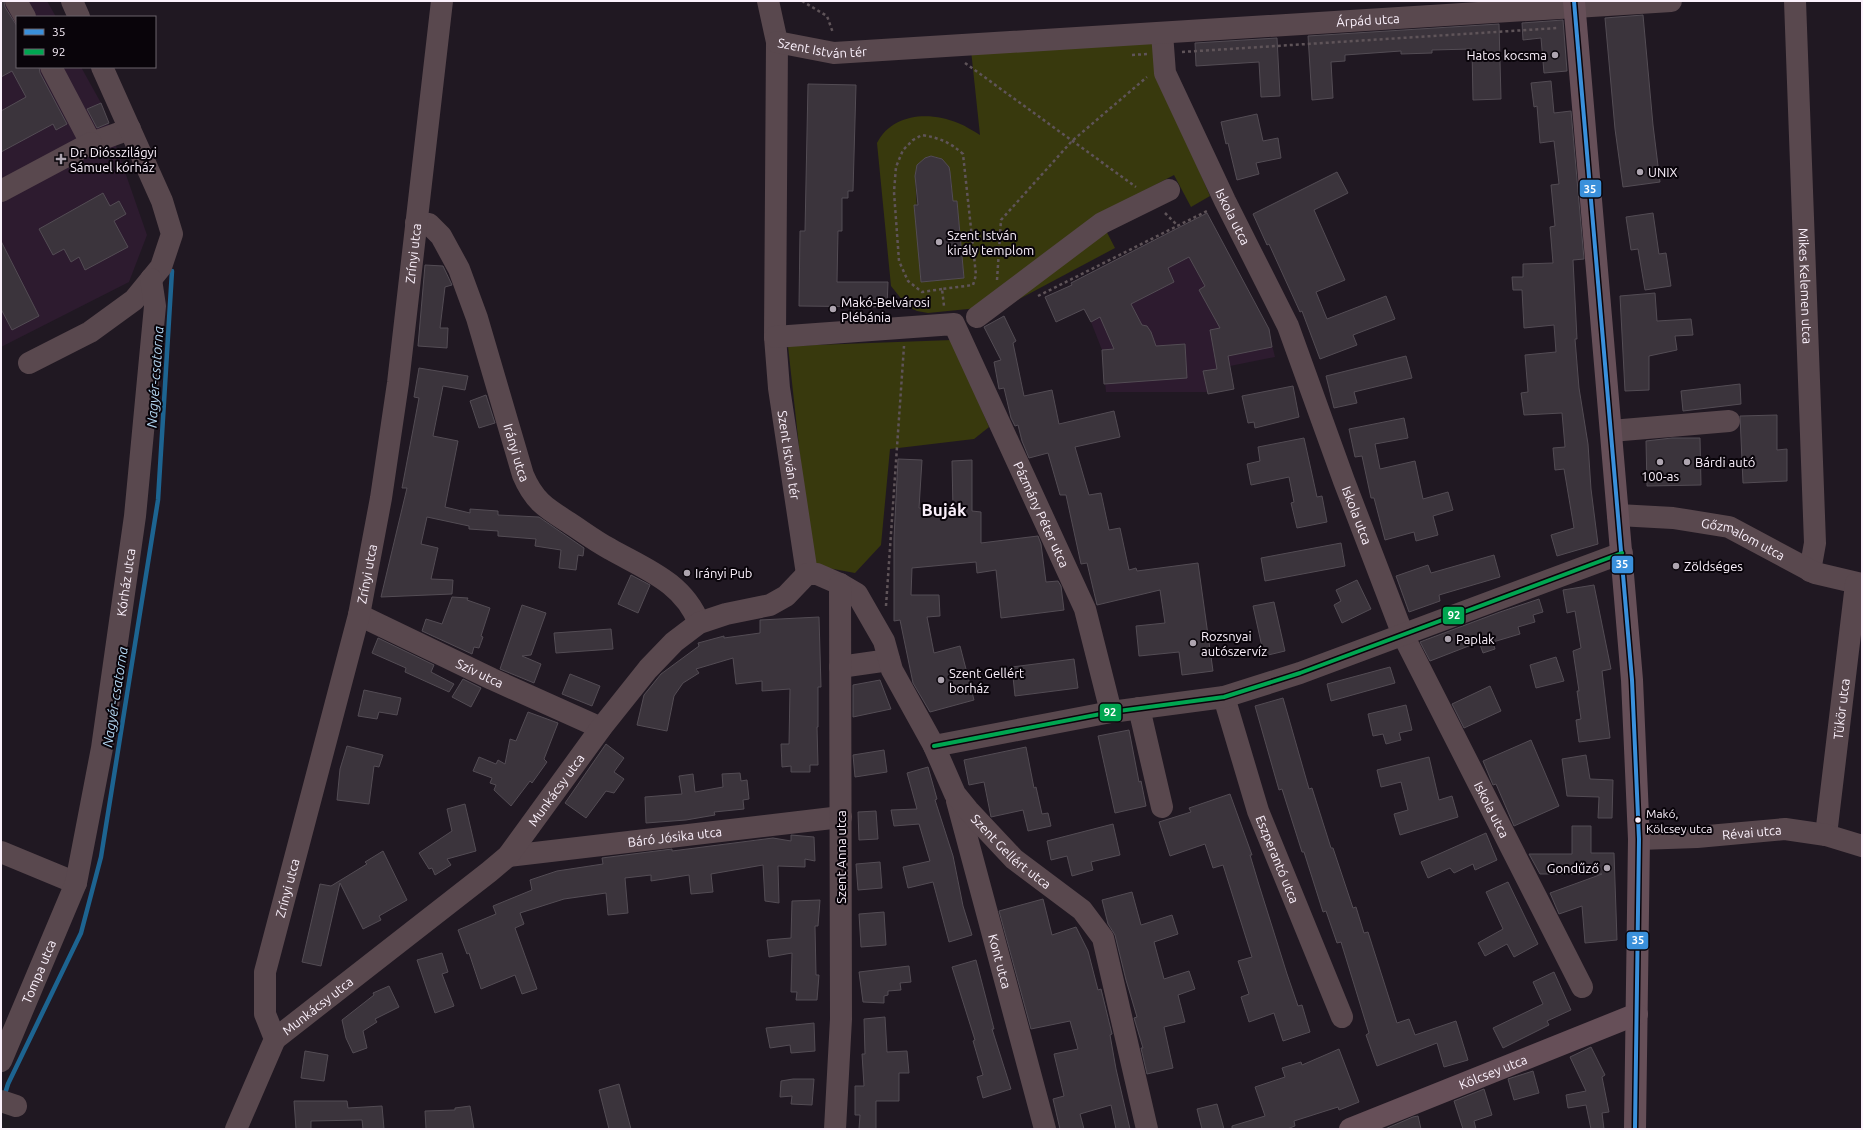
<svg xmlns="http://www.w3.org/2000/svg" width="1863" height="1130" font-family="Ubuntu,sans-serif">
  <style>
    .built { fill: #2d1b2f }
    .green { fill: #38390d; fill-rule: evenodd }
    .lines { fill: none; stroke-linecap: round; stroke-linejoin: round }
    .stream { stroke: #1d6491; stroke-width: 4.5 }
    .building { fill: #3b343c; stroke: #534c54 }
    .path { stroke: #5f5459; stroke-width: 2.5; stroke-dasharray: 3 3; stroke-linecap: butt }
    .minor { stroke: #59484e; stroke-width: 22 }
    .major { stroke: #664f58; stroke-width: 22 }
    .bus-1-casing { stroke: #09040a; stroke-width: 7 }
    .bus-2-casing { stroke: #09040a; stroke-width: 7 }
    .bus-1 { stroke: #3a90db; stroke-width: 4 }
    .bus-2 { stroke: #00a651; stroke-width: 4 }
    .poi-dot { fill: #aea5b0; stroke: #09040a; stroke-width: 1.5 }
    .bus-dot { fill: #fbf1fc; stroke: #09040a; stroke-width: 1.5 }
    .labels { text-anchor: middle; stroke-width: 4; stroke-linejoin: round; paint-order: stroke }
    .bus-label { font-size: 12px; fill: #fbf1fc; stroke: #09040a; text-anchor: start }
    .street-label { font-size: 13px; fill: #fbf1fc; stroke: #09040a }
    .poi-label { font-size: 13px; fill: #fbf1fc; stroke: #09040a; text-anchor: start }
    .water-label { font-size: 14px; font-style: italic; fill: #b1d5f1; stroke: #09040a }
    .district-label { font-size: 17px; font-weight: bold; fill: #fbf1fc; stroke: #09040a }
    .line-badge { stroke: #09040a; stroke-width: 1.5 }
    .badge-label { font-size: 11px; text-anchor: middle; font-weight: bold; fill: #fff }
  </style>
  <rect width="100%" height="100%" fill="#201822"/>
  <g class="built">
    <path d="M1,1H47L56,17H17V67H81L101,103L147,235L129,282L1,347Z"/>
    <path d="M1207,213L1268,329L1275,357L1230,366L1233,381L1218,392H1106L1102,350L1091,322L1071,283Z"/>
  </g>
  <g class="green">
    <path d="M1155,38L1158,74L1210,196L1191,207L1174,175L1098,215L1115,248L1008,305L928,313L917,311L907,306L891,286L877,143C892,113 930,111 958,123C966,126 973,131 980,135L971,50ZM931,156C954,158 951,183 953,201H957L964,278L921,282L915,176C916,166 921,159 931,156Z"/>
    <path d="M952,340L989,427L974,439L890,449L881,545L855,573L812,565L788,346Z"/>
  </g>
  <g class="lines">
    <path class="stream" d="M4,1097L8,1084L81,933L101,857L158,500L172,271"/>
  </g>
  <g class="building">
    <path d="M1,1H4L5,7L17,26V67H39L40,73L67,124L56,130L53,124L1,152V111L26,97L12,71L1,77Z"/>
    <path d="M1643,15L1653,125L1660,182L1623,187L1615,129L1605,18Z"/>
    <path d="M1563,20L1567,71L1544,73L1541,38L1523,40L1522,23Z"/>
    <path d="M1499,24L1501,99L1473,100L1472,49L1432,50V53L1401,54V51L1345,55V61L1331,62L1333,98L1312,100L1308,36Z"/>
    <path d="M1277,38L1280,96L1261,97L1259,62L1196,66L1195,43Z"/>
    <path d="M1551,81L1554,113L1571,111L1584,259L1573,260L1577,339H1575L1579,388L1588,444L1591,489L1598,544L1557,556L1551,535L1574,528L1564,469L1555,470L1553,448L1565,447L1562,413L1524,415L1521,393L1528,392L1525,355L1556,352L1554,325L1524,328L1522,290H1513L1512,277H1523V264L1553,263L1550,227L1555,226L1551,185L1559,184L1554,141L1540,143L1537,106L1534,107L1531,83Z"/>
    <path d="M808,84L856,85L853,191H848V198H842V231H838L837,282H888L887,307L799,306L800,231H805Z"/>
    <path d="M101,103L109,123L97,128L87,109Z"/>
    <path d="M1257,114L1263,141L1278,138L1281,158L1256,163L1259,174L1237,180L1228,143L1226,144L1221,122Z"/>
    <path d="M931,156L942,159L949,167L950,172L953,201H957L964,278L921,282L914,205H918L915,176L917,165L925,158Z"/>
    <path d="M1337,172L1348,193L1314,210L1345,280L1316,292L1327,319L1386,296L1395,319L1353,335L1357,345L1320,359L1302,311L1300,312L1269,244L1267,245L1253,214Z"/>
    <path d="M103,193L110,206L119,201L126,214L114,221L128,247L85,270L79,257L71,262L64,249L53,255L39,229Z"/>
    <path d="M1207,213L1269,329L1272,347L1228,356L1234,389L1208,394L1203,371L1217,369L1210,330L1220,328L1199,290L1205,286L1189,257L1168,268L1174,282L1131,304L1142,325L1147,326L1151,332L1156,346L1185,344L1187,378L1104,384L1102,350L1114,349L1100,317L1091,322L1084,309L1056,322L1045,297L1072,285L1071,283Z"/>
    <path d="M1653,213L1659,254L1666,253L1671,286L1645,290L1638,249L1631,250L1626,217Z"/>
    <path d="M1,241L39,316L12,330L1,309Z"/>
    <path d="M425,265L443,266L452,285L445,287L440,328H448L447,348L418,346Z"/>
    <path d="M1655,293L1657,321L1691,319L1693,335L1675,336L1677,350L1649,356V390L1625,391L1620,296Z"/>
    <path d="M1004,316L1016,341L1013,343L1024,396L1052,390L1059,424L1114,411L1120,437L1075,447L1089,495L1101,493L1109,530L1120,528L1129,570L1136,568L1137,571L1198,563L1213,671L1182,675L1179,652L1139,656L1136,626L1165,623L1160,590L1097,605L1087,563L1081,564L1066,495H1060L1048,453L1029,458L1022,441L1018,425L1015,426L1011,418L1004,388L999,389L994,362L1001,360L984,327Z"/>
    <path d="M1406,356L1412,378L1354,392L1357,403L1334,408L1326,376Z"/>
    <path d="M419,368L468,376L465,390L443,386L433,436L458,441L445,507L470,513V509L498,511V515L539,517L584,548L583,556L578,555L576,570L559,568L561,550L535,546L536,539L498,536V531L469,529V526L427,517L421,544L438,548L431,579L453,580L452,594L381,597L407,488H402L419,398L414,397Z"/>
    <path d="M1740,384L1741,404L1683,411L1681,391Z"/>
    <path d="M1293,386L1299,417L1255,428L1254,422L1248,423L1242,396Z"/>
    <path d="M486,395L495,423L479,428L470,401Z"/>
    <path d="M1777,415V450L1787,449V481L1743,483L1740,416Z"/>
    <path d="M1404,418L1408,438L1375,444L1380,469L1415,461L1423,499L1448,492L1453,510L1433,516L1438,535L1416,541L1414,532L1385,540L1374,498H1371L1362,456L1355,457L1349,429Z"/>
    <path d="M1304,438L1317,497L1322,496L1327,522L1297,528L1291,503L1294,502L1289,477L1251,485L1247,464L1260,461L1258,447Z"/>
    <path d="M1672,438H1700L1701,485L1647,486L1646,441Z"/>
    <path d="M898,459L922,460L919,508L953,510L952,461L972,460V511L981,512V543L1038,536L1041,544L1046,582L1058,581L1061,586L1064,610L1001,618L996,570L977,573L976,562L912,568L911,595H939L940,616L927,617L934,653L960,646L974,700L930,712L913,683L900,620L894,621V538Z"/>
    <path d="M1341,543L1345,566L1265,581L1261,558Z"/>
    <path d="M1494,555L1500,577L1439,595L1440,601L1409,612L1396,576L1428,565L1431,573Z"/>
    <path d="M631,575L650,585L638,613L618,604Z"/>
    <path d="M1357,580L1371,609L1342,623L1334,605L1341,601L1336,590Z"/>
    <path d="M1594,585L1611,669L1602,671L1610,738L1579,742L1576,720L1581,719L1577,691H1579L1573,651L1581,648L1575,611L1567,613L1563,590Z"/>
    <path d="M452,597L468,598L467,600L490,608L481,636L483,637L479,648L474,647L472,654L422,631L426,619L442,624Z"/>
    <path d="M1539,599L1543,612L1533,615L1535,622L1518,627L1520,634L1493,642L1495,649L1483,653L1479,642L1430,661L1420,642L1500,612Z"/>
    <path d="M1274,602L1285,651L1264,656L1253,606Z"/>
    <path d="M522,605L546,613L531,655L522,656L541,664L534,683L500,669Z"/>
    <path d="M819,617L821,687H818V727H817L818,765H810V772H791V766L782,767L781,744H789L790,689L762,691V681L736,684L733,658L696,669L699,673L683,683L674,696L667,731L637,725L644,695L661,674L699,646L698,643L724,636V638L760,633V620Z"/>
    <path d="M611,629L613,649L556,653L554,633Z"/>
    <path d="M378,638L434,665L431,672L454,684L449,692L405,672L406,668L372,653Z"/>
    <path d="M1556,657L1564,681L1536,688L1530,665Z"/>
    <path d="M1074,659L1078,688L1015,696L1012,667Z"/>
    <path d="M1390,667L1395,683L1331,701L1327,684Z"/>
    <path d="M570,674L600,686L592,706L562,694Z"/>
    <path d="M463,679L481,688L471,707L452,697Z"/>
    <path d="M880,680L891,709L853,717V685Z"/>
    <path d="M1490,686L1501,711L1464,728L1452,704Z"/>
    <path d="M364,690L401,698L397,715L379,712L377,719L358,716Z"/>
    <path d="M1283,698L1309,789L1312,788L1331,848H1333L1353,908L1356,907L1364,933L1368,932L1397,1023L1409,1019L1415,1035L1456,1021L1468,1060L1444,1067L1437,1043L1377,1066L1366,1035L1369,1033L1341,942L1337,943L1326,911L1323,912L1304,852H1302L1282,789L1279,790L1255,706Z"/>
    <path d="M1406,705L1412,730L1399,733L1401,740L1386,744L1383,734L1373,736L1368,714Z"/>
    <path d="M528,712L558,723L544,759L547,762L532,783L530,781L511,806L494,790L496,785L490,783L492,778L473,771L479,757L496,764L498,760L505,764L510,739L516,741Z"/>
    <path d="M1129,730L1139,782L1141,781L1146,806L1115,813L1098,736Z"/>
    <path d="M1531,740L1559,806L1514,826L1496,784L1493,785L1483,761Z"/>
    <path d="M606,744L624,758L614,772L624,779L614,793L606,791L586,818L565,803Z"/>
    <path d="M347,746L383,755L379,767L374,766L369,804L337,800L340,769Z"/>
    <path d="M1026,747L1034,788L1036,787L1042,814L1048,813L1051,826L1028,831L1023,810L991,817L984,782L969,785L964,760Z"/>
    <path d="M884,750L887,772L855,777L853,755Z"/>
    <path d="M1586,755L1590,779L1613,780L1612,818H1598L1599,797L1567,796L1562,759Z"/>
    <path d="M1429,757L1439,800L1452,796L1458,817L1400,835L1394,814L1408,810L1401,782L1381,787L1377,770Z"/>
    <path d="M928,767L937,799L935,800L953,856L963,906L972,935L949,942L933,882L908,888L903,867L930,861L919,824L894,826L891,810L917,809L907,773Z"/>
    <path d="M740,773L741,781L747,780L749,799L743,800L744,809L714,812L715,815L686,820L646,823L645,797L682,794L679,776L693,774L695,792L723,787L722,774Z"/>
    <path d="M1230,794L1252,855H1250L1259,885L1287,974L1298,1006L1302,1005L1310,1032L1283,1041L1274,1013L1249,1022L1241,997L1249,994L1238,961L1252,957L1223,865L1213,868L1205,844L1170,856L1159,822L1191,812L1189,808Z"/>
    <path d="M465,804L476,851L447,859L451,865L435,875L432,868L429,869L419,853L452,831L447,809Z"/>
    <path d="M876,811L878,839L859,840L858,812Z"/>
    <path d="M1113,824L1120,855L1091,862L1093,870L1072,876L1067,856L1051,860L1047,841Z"/>
    <path d="M1572,826H1591V853H1614L1617,940L1585,943L1582,906L1559,914L1550,893L1602,874H1540L1529,854H1572Z"/>
    <path d="M1486,833L1497,860L1475,870L1473,864L1454,873L1450,868L1428,878L1421,862Z"/>
    <path d="M791,835L814,837L815,861L805,859V867L778,866L779,903L765,901L763,865L711,874L713,892L691,894L689,875L651,881V875L625,878L628,913L608,915L606,893L564,899L520,913L524,924L515,928L537,989L522,994L515,975L481,989L469,953L467,954L458,930L496,914L493,906L532,890L530,880L557,871L603,864L602,858L672,849V851L773,838L791,841Z"/>
    <path d="M383,851L407,900L379,916L381,920L363,929L340,883L321,966L302,962L320,884L331,886L367,864L365,862Z"/>
    <path d="M880,862L882,888L858,890L856,864Z"/>
    <path d="M1508,882L1538,944L1514,957L1507,944L1485,956L1478,943L1503,929L1486,892Z"/>
    <path d="M1132,892L1141,925L1172,915L1178,934L1154,942L1164,979L1189,971L1195,989L1178,995L1185,1022L1164,1027L1173,1068L1147,1074L1141,1048H1143L1134,1018L1137,1017L1126,980L1115,935L1108,924L1102,900Z"/>
    <path d="M1043,899L1052,935L1076,927L1088,951L1098,990L1101,989L1112,1034L1110,1035L1116,1069L1130,1129H1116L1111,1105L1080,1114L1084,1129H1060L1053,1099L1064,1096L1054,1054L1078,1049L1070,1021L1031,1029L999,911Z"/>
    <path d="M820,900L818,926H815L816,975H819L817,1000H796L797,992H791L792,953L769,957L767,940L791,938L792,901Z"/>
    <path d="M884,912L886,945L861,947L859,914Z"/>
    <path d="M442,953L448,972L442,974L454,1006L435,1013L417,960Z"/>
    <path d="M976,960L994,1029H992L1011,1089L983,1098L977,1077L983,1075L973,1041L975,1040L952,967Z"/>
    <path d="M909,966L911,982L900,983L901,990L888,991V995L884,996V1003L863,1002L859,972Z"/>
    <path d="M1554,972L1571,1010L1547,1021L1549,1025L1503,1048L1493,1028L1543,1004L1533,982Z"/>
    <path d="M389,986L399,1007L375,1019L377,1022L363,1031L367,1048L353,1053L346,1038L342,1020L374,995L373,993Z"/>
    <path d="M885,1017L887,1052L907,1051L909,1073H899V1101H876V1129H859L860,1115H855V1086H864L862,1054H865L864,1019Z"/>
    <path d="M814,1023L815,1051L791,1053L790,1045L770,1048L766,1028Z"/>
    <path d="M1591,1047L1605,1075L1602,1077L1609,1112L1602,1113L1604,1129H1591L1586,1105L1568,1108L1566,1095L1586,1091L1570,1057Z"/>
    <path d="M1339,1049L1359,1102L1339,1110L1338,1107L1294,1121L1295,1126L1287,1129H1232V1126L1265,1116L1255,1087L1285,1077L1282,1068L1301,1062L1302,1065Z"/>
    <path d="M305,1051L328,1055L324,1081L301,1078Z"/>
    <path d="M1533,1071L1539,1093L1514,1100L1508,1079Z"/>
    <path d="M793,1079H814L812,1105L791,1104L792,1096L780,1097L781,1081Z"/>
    <path d="M619,1084L631,1129H609L599,1090Z"/>
    <path d="M1484,1089L1492,1115L1474,1121L1476,1129H1463L1454,1101Z"/>
    <path d="M294,1101H347L348,1108L382,1106L384,1129H363L362,1120L311,1121V1129H296Z"/>
    <path d="M1217,1104L1224,1129H1202L1197,1109Z"/>
    <path d="M470,1106L474,1129H426L425,1111L455,1110V1108Z"/>
    <path d="M1418,1116L1421,1129H1385L1413,1117Z"/>
  </g>
  <g class="lines">
    <g class="path">
      <path d="M802,1L827,16L833,33"/>
      <path d="M1182,52L1558,28"/>
      <path d="M1132,55L1147,54"/>
      <path d="M965,63L1136,187"/>
      <path d="M1165,213L1178,226"/>
      <path d="M997,280L1001,220L1072,141L1147,77"/>
      <path d="M942,289L922,292L908,281L899,261L894,192L896,167L903,150L913,140L922,135C939,138 950,142 963,154L976,275L973,285L942,289L944,306"/>
      <path d="M1038,296L1209,210"/>
      <path d="M886,606L904,346"/>
    </g>
    <g class="minor">
      <path d="M16,1L25,17"/>
      <path d="M72,1L79,17"/>
      <path id="s1" d="M768,1L777,42L775,337L779,388L807,574"/>
      <path id="s2" d="M1795,1L1815,543L1810,571"/>
      <path id="s3" d="M1162,33L1165,73L1225,201L1288,326L1344,481L1403,635L1582,987"/>
      <path id="s4" d="M777,42L834,53L1671,1"/>
      <path d="M51,67L91,143L130,129"/>
      <path d="M1,191L91,143"/>
      <path id="s5" d="M416,223L429,224L441,236L459,269L477,318L523,475C534,501 546,508 568,522C582,531 595,541 610,549C645,569 683,582 699,623"/>
      <path d="M977,317L1102,223L1169,190"/>
      <path id="s6" d="M775,337L954,324L1085,609L1111,712"/>
      <path d="M29,363L90,332L134,300L161,267L172,234L162,201L102,67"/>
      <path d="M1611,431L1729,421"/>
      <path id="s7" d="M1618,515L1673,518L1729,527L1815,573L1862,584"/>
      <path id="s8" d="M359,615L492,679L601,728"/>
      <path d="M840,667L889,660"/>
      <path id="s9" d="M1224,697L1258,811L1342,1017"/>
      <path d="M1139,708L1162,807"/>
      <path d="M934,746L1111,712L1224,697L1300,673L1622,553"/>
      <path id="s10" d="M957,801L1045,1129"/>
      <path id="s11" d="M1826,835L1856,584"/>
      <path id="s12" d="M1639,839L1697,837L1785,829L1826,835L1862,846"/>
      <path d="M1,852L76,883"/>
      <path id="s13" d="M508,856L841,817"/>
      <path id="s14" d="M275,1039L489,872L508,856L601,728L648,669L674,642L699,623L726,614L770,605L786,596L807,574H817L840,584L857,594L884,641L892,670L934,746L955,794L968,810L1014,859L1082,910L1103,938L1147,1129"/>
      <path id="s15" d="M1,1061L76,883L102,748L135,516L155,306L151,279"/>
      <path d="M1,1101L16,1106"/>
      <path id="s16" d="M236,1129L275,1039L265,1014V972L359,615L381,498L398,383L442,1"/>
      <path d="M835,1129L841,1019L840,584"/>
    </g>
    <g class="major">
      <path d="M1574,1L1632,680L1639,839L1635,1129"/>
      <path id="s17" d="M1350,1129L1637,1014"/>
    </g>
    <defs>
      <path id="bus-1" d="M1574,1L1632,680L1639,839L1635,1129"/>
      <path id="bus-2" d="M934,746L1111,712L1224,697L1300,673L1622,553"/>
    </defs>
    <use href="#bus-1" class="bus-1-casing"/>
    <use href="#bus-2" class="bus-2-casing"/>
    <use href="#bus-1" class="bus-1"/>
    <use href="#bus-2" class="bus-2"/>
  </g>
  <g class="poi-dot">
    <circle cx="1555" cy="55" r="4"/>
    <path d="M59 153h4v4h4v4h-4v4h-4v-4h-4v-4h4z"/>
    <circle cx="1640" cy="172" r="4"/>
    <circle cx="939" cy="242" r="4"/>
    <circle cx="833" cy="309" r="4"/>
    <circle cx="1660" cy="462" r="4"/>
    <circle cx="1687" cy="462" r="4"/>
    <circle cx="1676" cy="566" r="4"/>
    <circle cx="687" cy="573" r="4"/>
    <circle cx="1448" cy="639" r="4"/>
    <circle cx="1193" cy="643" r="4"/>
    <circle cx="941" cy="680" r="4"/>
    <circle cx="1607" cy="868" r="4"/>
  </g>
  <circle class="bus-dot" cx="1638" cy="820" r="3.5"/>
  <g class="labels">
    <g class="bus-label">
      <text x="1646" y="818">Makó,<tspan x="1646" dy="15">Kölcsey utca</tspan></text>
    </g>
    <g class="street-label">
      <text dy="5" stroke="none"><textPath href="#s4" startOffset="593">Árpád utca</textPath></text>
      <text dy="5" stroke="none"><textPath href="#s4" startOffset="46">Szent István tér</textPath></text>
      <text dy="5" stroke="none"><textPath href="#s3" startOffset="199">Iskola utca</textPath></text>
      <text dy="5" stroke="none"><textPath href="#s16" startOffset="902">Zrínyi utca</textPath></text>
      <text dy="5" stroke="none"><textPath href="#s2" startOffset="285">Mikes Kelemen utca</textPath></text>
      <text dy="5" stroke="none"><textPath href="#s5" startOffset="260">Irányi utca</textPath></text>
      <text dy="5" stroke="none"><textPath href="#s1" startOffset="456">Szent István tér</textPath></text>
      <text dy="5" stroke="none"><textPath href="#s6" startOffset="389">Pázmány Péter utca</textPath></text>
      <text dy="5" stroke="none"><textPath href="#s3" startOffset="523">Iskola utca</textPath></text>
      <text dy="5" stroke="none"><textPath href="#s7" startOffset="129">Gőzmalom utca</textPath></text>
      <text dy="5" stroke="none"><textPath href="#s16" startOffset="578">Zrínyi utca</textPath></text>
      <text dy="5" stroke="none"><textPath href="#s15" startOffset="498">Kórház utca</textPath></text>
      <text dy="5" stroke="none"><textPath href="#s8" startOffset="134">Szív utca</textPath></text>
      <text dy="5" stroke="none"><textPath href="#s11" startOffset="127">Tükör utca</textPath></text>
      <text dy="5" stroke="none"><textPath href="#s14" startOffset="378">Munkácsy utca</textPath></text>
      <text dy="5" stroke="none"><textPath href="#s3" startOffset="847">Iskola utca</textPath></text>
      <text dy="5" stroke="none"><textPath href="#s12" startOffset="113">Révai utca</textPath></text>
      <text dy="5" stroke="none"><textPath href="#s13" startOffset="168">Báró Jósika utca</textPath></text>
      <text dy="5" stroke="none"><textPath href="#s14" startOffset="1080">Szent Gellért utca</textPath></text>
      <text transform="translate(841 857) rotate(-90)" y="5">Szent Anna utca</text>
      <text dy="5" stroke="none"><textPath href="#s9" startOffset="171">Eszperantó utca</textPath></text>
      <text dy="5" stroke="none"><textPath href="#s16" startOffset="254">Zrínyi utca</textPath></text>
      <text dy="5" stroke="none"><textPath href="#s10" startOffset="166">Kont utca</textPath></text>
      <text dy="5" stroke="none"><textPath href="#s15" startOffset="97">Tompa utca</textPath></text>
      <text dy="5" stroke="none"><textPath href="#s14" startOffset="54">Munkácsy utca</textPath></text>
      <text dy="5" stroke="none"><textPath href="#s17" startOffset="154">Kölcsey utca</textPath></text>
    </g>
    <g class="poi-label">
      <text x="1547" y="60" text-anchor="end">Hatos kocsma</text>
      <text x="70" y="157">Dr. Diósszilágyi<tspan x="70" dy="15">Sámuel kórház</tspan></text>
      <text x="1648" y="177">UNIX</text>
      <text x="947" y="240">Szent István<tspan x="947" dy="15">király templom</tspan></text>
      <text x="841" y="307">Makó-Belvárosi<tspan x="841" dy="15">Plébánia</tspan></text>
      <text x="1695" y="467">Bárdi autó</text>
      <text x="1660" y="481" text-anchor="middle">100-as</text>
      <text x="1684" y="571">Zöldséges</text>
      <text x="695" y="578">Irányi Pub</text>
      <text x="1201" y="641">Rozsnyai<tspan x="1201" dy="15">autószervíz</tspan></text>
      <text x="1456" y="644">Paplak</text>
      <text x="949" y="678">Szent Gellért<tspan x="949" dy="15">borház</tspan></text>
      <text x="1599" y="873" text-anchor="end">Gondűző</text>
    </g>
    <g class="water-label">
      <text transform="translate(155 377) rotate(-86)" y="5">Nagyér-csatorna</text>
      <text transform="translate(115 697) rotate(-81)" y="5">Nagyér-csatorna</text>
    </g>
    <g class="district-label">
      <text x="944" y="516">Buják</text>
    </g>
  </g>
  <g class="line-badge">
    <rect x="1579" y="179" width="23" height="19" rx="4" fill="#3a90db"/>
    <rect x="1611" y="555" width="23" height="19" rx="4" fill="#3a90db"/>
    <rect x="1442" y="606" width="23" height="19" rx="4" fill="#00a651"/>
    <rect x="1099" y="703" width="23" height="19" rx="4" fill="#00a651"/>
    <rect x="1626" y="931" width="23" height="19" rx="4" fill="#3a90db"/>
  </g>
  <g class="badge-label">
    <text x="1590" y="193">35</text>
    <text x="1622" y="568">35</text>
    <text x="1454" y="619">92</text>
    <text x="1110" y="716">92</text>
    <text x="1638" y="944">35</text>
  </g>
  <rect width="1863" height="1130" fill="none" stroke="#fbf1fc" stroke-width="4"/>
  <rect x="16" y="16" width="140" height="52" fill="#09040a" stroke="#6a636b"/>
  <rect x="24" y="29" width="20" height="6" fill="#3a90db" stroke="#6a636b"/>
  <text x="52" y="36" font-size="12" fill="#fbf1fc">35</text>
  <rect x="24" y="49" width="20" height="6" fill="#00a651" stroke="#6a636b"/>
  <text x="52" y="56" font-size="12" fill="#fbf1fc">92</text>
</svg>
